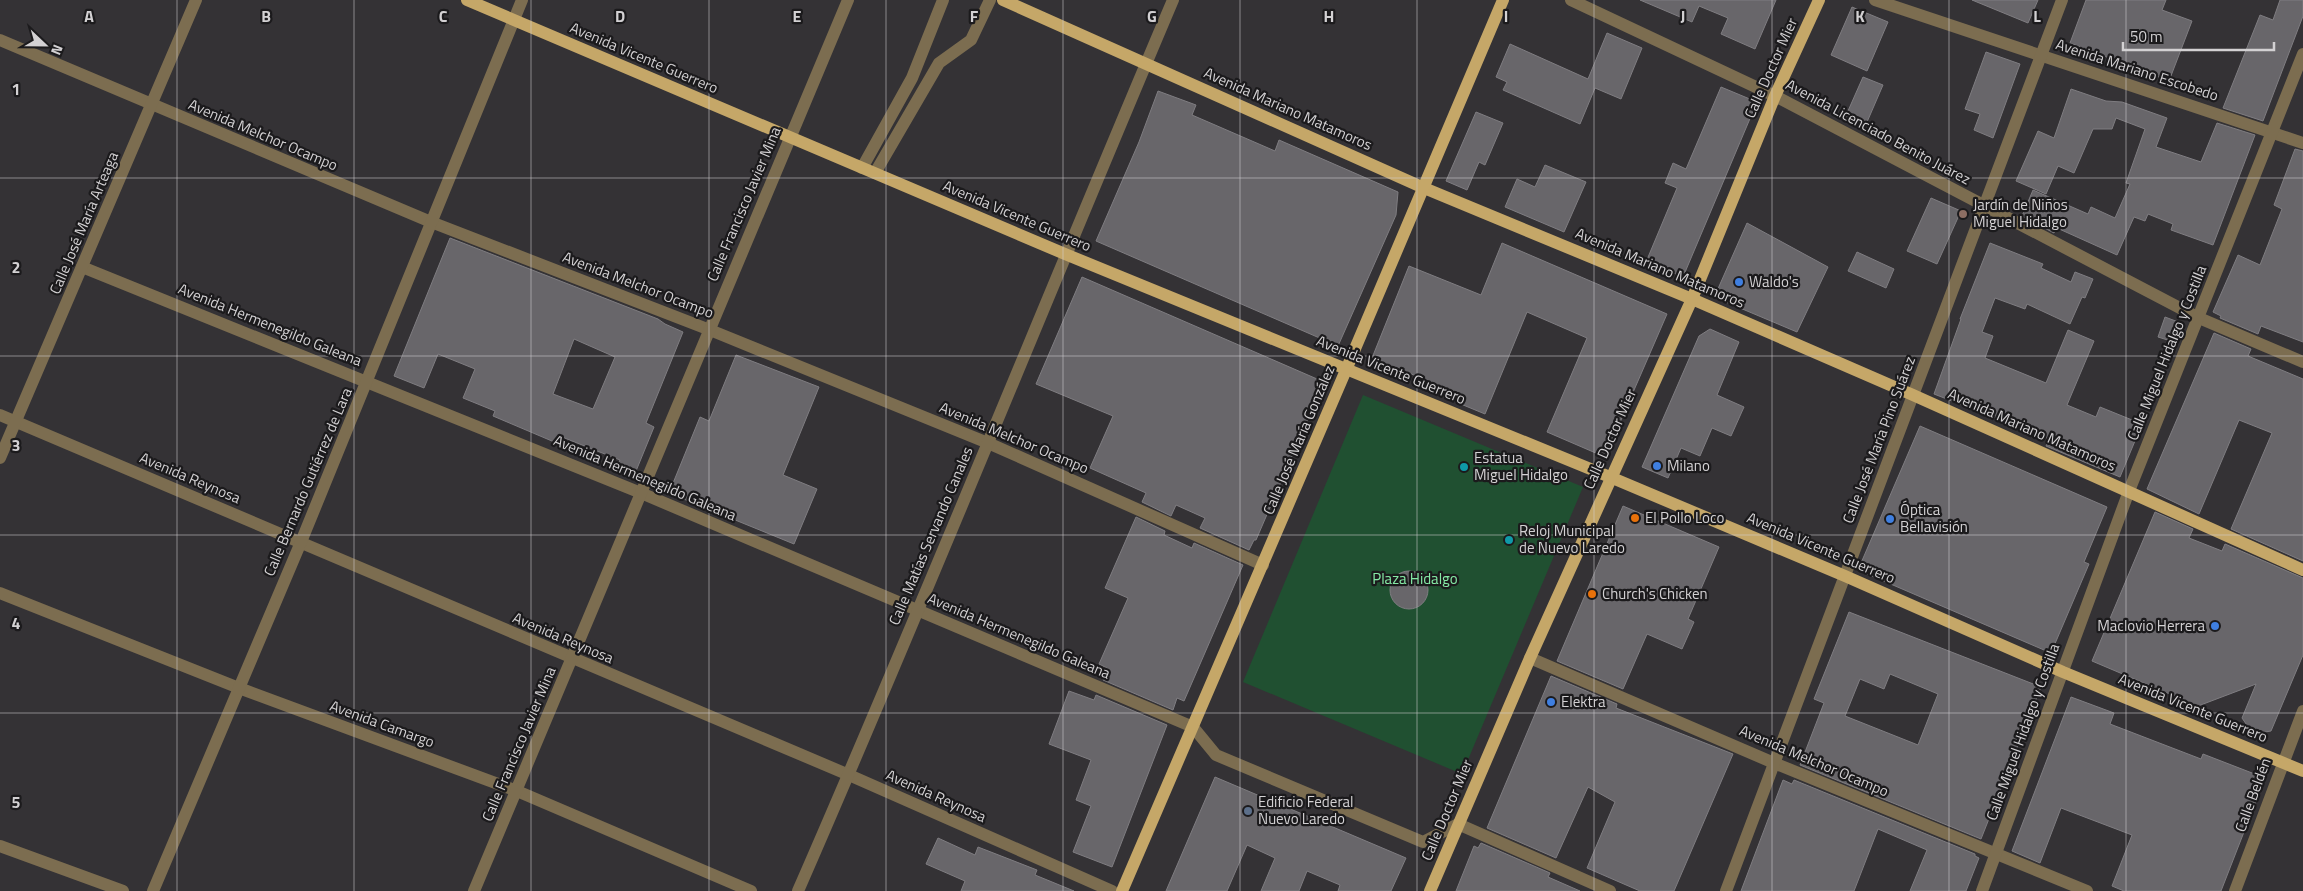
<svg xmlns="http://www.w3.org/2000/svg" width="2303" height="891" font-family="'Titillium Web',sans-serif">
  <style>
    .green { fill: #205031 }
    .building { fill: #68666a; stroke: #7f7d81; fill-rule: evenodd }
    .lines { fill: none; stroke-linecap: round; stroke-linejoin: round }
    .minor { stroke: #7c6d50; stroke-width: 12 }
    .major { stroke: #c5a768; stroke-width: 12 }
    .grid { fill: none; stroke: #d3d1d3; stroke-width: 1; stroke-opacity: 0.55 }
    .education-dot { fill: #8d6e63; stroke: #1b1a1c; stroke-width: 2 }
    .shop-dot { fill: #3f7fe0; stroke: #1b1a1c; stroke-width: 2 }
    .culture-dot { fill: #0f9aa8; stroke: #1b1a1c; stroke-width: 2 }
    .food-dot { fill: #e8710a; stroke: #1b1a1c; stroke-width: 2 }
    .service-dot { fill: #5c6f8a; stroke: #1b1a1c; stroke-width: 2 }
    .labels { text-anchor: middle; stroke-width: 4.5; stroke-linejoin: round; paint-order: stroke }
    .street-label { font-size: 15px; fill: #d3d1d3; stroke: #1b1a1c }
    .poi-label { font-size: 15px; fill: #d3d1d3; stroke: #1b1a1c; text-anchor: start }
    .park-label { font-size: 15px; fill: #85e9a5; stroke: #1b1a1c }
    .grid-label { font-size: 16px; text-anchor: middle; font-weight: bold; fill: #d3d1d3; stroke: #1b1a1c; stroke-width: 4.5; stroke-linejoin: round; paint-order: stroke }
  </style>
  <rect width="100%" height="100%" fill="#343235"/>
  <path class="green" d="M1363,395L1583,487L1462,774L1243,682Z"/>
  <g class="building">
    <path d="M1640,0H1776L1755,49L1721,34L1728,18L1699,6L1692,22Z"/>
    <path d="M1972,0H2038L2028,23Z"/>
    <path d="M2086,0H2166L2162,10L2192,21L2169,81L2070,43Z"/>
    <path d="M2280,0H2303V16L2263,121L2223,108L2260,15L2273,20Z"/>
    <path d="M1852,7L1888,22L1867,71L1831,55Z"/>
    <path d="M1607,33L1642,48L1621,99L1595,88L1580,124L1503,90L1507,82L1496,77L1510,44L1588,79Z"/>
    <path d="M1986,52L2020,64L1993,138L1974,130L1980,114L1965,109Z"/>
    <path d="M1863,77L1883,85L1864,129L1844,120Z"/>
    <path d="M1721,87L1757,102L1683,277L1646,262L1677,188L1665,183L1673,163L1686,169Z"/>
    <path d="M2071,89L2106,101L2122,102L2167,118L2156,147L2201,162L2217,123L2255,135L2213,245L2171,230L2173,224L2148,214L2145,221L2134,217L2117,255L2057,228L2054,233L2022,216L2033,190L2088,214L2091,207L2115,218L2130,184L2126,183L2145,129L2116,118L2112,129H2093L2074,173L2058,166L2046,194L2016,181L2038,131L2054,138Z"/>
    <path d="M1158,91L1196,105L1192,115L1275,151L1279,140L1398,192L1396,215L1338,346L1096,241L1139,142Z"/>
    <path d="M1476,112L1503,123L1485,165L1479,162L1467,190L1446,181Z"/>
    <path d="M2295,149L2303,151V342L2261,326L2258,334L2220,318L2221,316L2213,312L2238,255L2260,265L2282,209L2274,205Z"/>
    <path d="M1545,165L1586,182L1564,232L1505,207L1517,179L1535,187Z"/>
    <path d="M1931,198L1961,211L1937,264L1907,251Z"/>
    <path d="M1747,223L1828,267L1797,332L1721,300L1717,291Z"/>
    <path d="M450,238L658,319L665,324L683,332L646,423L654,427L636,471L618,464L620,460L562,437L559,444L493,416L495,411L463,398L475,369L438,354L424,388L394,376ZM574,339L615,357L593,409L553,394Z"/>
    <path d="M1502,243L1667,314L1605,457L1547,432L1587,338L1527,312L1485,414L1422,388L1426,380L1372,358L1409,266L1481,295Z"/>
    <path d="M1990,243L2043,264L2041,268L2071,282L2075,272L2093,279L2085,298L2082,297L2070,324L2027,304L2025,309L1995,298L1982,332L1993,336L1985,358L2046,383L2068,330L2094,341L2067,405L2096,417L2100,407L2142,424L2120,477L2046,446L2049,439L1934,394L1961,319H1960Z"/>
    <path d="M1857,252L1894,269L1886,288L1848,271Z"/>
    <path d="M1082,277L1324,382L1256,540H1254L1249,550L1200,528L1205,518L1176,505L1171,516L1142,502L1146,493L1090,468L1113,416L1036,384Z"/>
    <path d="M2165,317L2181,323L2174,342L2158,337Z"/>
    <path d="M1710,329L1739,342L1717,395L1744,407L1731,436L1712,428L1700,456L1681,448L1668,478L1642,467L1699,336Z"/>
    <path d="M2214,333L2251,349L2248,356L2303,379V561L2231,529L2272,433L2239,420L2199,514L2147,489Z"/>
    <path d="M736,355L819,387L783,475L817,489L794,544L669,493L700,417L709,421Z"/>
    <path d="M1920,426L2107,507L2084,562L2089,564L2051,653L1858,570Z"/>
    <path d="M1623,506L1719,547L1688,619L1694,622L1682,649L1647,634L1623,689L1557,661Z"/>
    <path d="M2155,512L2193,529L2189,538L2222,551L2225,544L2303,578V655L2271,731L2253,734L2242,718L2256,684L2198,706L2092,661Z"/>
    <path d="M1136,517L1165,531L1164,535L1192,548L1194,543L1243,565L1184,701L1177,698L1173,710L1103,680L1107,668L1099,664L1128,598L1105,588Z"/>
    <circle cx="1409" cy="590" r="19"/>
    <path d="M1849,612L2041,687L1981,839L1800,765L1824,703L1814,699ZM1890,674L1938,694L1918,745L1845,716L1860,679L1884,689Z"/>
    <path d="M1551,676L1617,704L1616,708L1733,754L1674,891H1640L1587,868L1615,802L1588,787L1556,858L1487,828Z"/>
    <path d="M1069,691L1094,700L1096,695L1167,725L1112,867L1073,852L1091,806L1076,800L1091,760L1049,744Z"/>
    <path d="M2071,697L2114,713L2110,724L2201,759L2203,754L2265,778L2221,891H2124L2112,886L2132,835L2061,808L2040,863L2012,851Z"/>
    <path d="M1215,777L1406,858L1391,891H1338L1340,885L1307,871L1299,891H1261L1275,858L1247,845L1227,891H1166Z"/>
    <path d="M1783,780L1792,784L1794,780L1975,854V856L1979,858L1966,891H1910L1927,850L1878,829L1854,891H1741Z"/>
    <path d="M938,838L975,855L978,847L1037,870L1035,875L1074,891H961L965,881L926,864Z"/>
    <path d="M1481,843L1550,873L1548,877L1580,891H1456L1474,846L1478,848Z"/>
  </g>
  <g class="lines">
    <g class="minor">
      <path d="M1571,0L1775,96L2199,318L2303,362"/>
      <path d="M1875,0L2303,143"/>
      <path d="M0,40L431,222L710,330L988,443L1263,565"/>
      <path d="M862,168L912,78L943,0"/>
      <path d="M875,173L939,63L971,40L990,0"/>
      <path d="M82,267L641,493L1193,727L1216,755L1423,842L1458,824L1610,891"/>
      <path d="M0,415L849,775L1112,891"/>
      <path d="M0,458L196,0"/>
      <path d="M0,593L239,688L517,791L751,891"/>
      <path d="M1530,658L1774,763L2087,891"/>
      <path d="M0,846L123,891"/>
      <path d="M153,891L301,542L522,0"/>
      <path d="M474,891L848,0"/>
      <path d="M798,891C927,596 1047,297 1173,0"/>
      <path d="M1726,891L2062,0"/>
      <path d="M1982,891L2129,491L2303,54"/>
      <path d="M2235,891L2303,711"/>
    </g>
    <g class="major">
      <path d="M467,0L1065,254L1610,477L1845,576L2063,672L2303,771"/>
      <path d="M1003,0L1424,188L1692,299L1913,395L2303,570"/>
      <path d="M1122,891L1346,370L1503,0"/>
      <path d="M1430,891L1530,658L1692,299L1775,96L1819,0"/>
    </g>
  </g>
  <path class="grid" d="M177,0V891M354,0V891M531,0V891M709,0V891M886,0V891M1063,0V891M1240,0V891M1417,0V891M1594,0V891M1772,0V891M1949,0V891M2126,0V891M0,178H2303M0,356H2303M0,535H2303M0,713H2303"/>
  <circle class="education-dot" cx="1963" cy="214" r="5"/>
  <g class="shop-dot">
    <circle cx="1739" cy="282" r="5"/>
    <circle cx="1657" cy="466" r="5"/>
    <circle cx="1890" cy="519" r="5"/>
    <circle cx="2215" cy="626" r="5"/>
    <circle cx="1551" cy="702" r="5"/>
  </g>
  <g class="culture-dot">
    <circle cx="1464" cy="467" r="5"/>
    <circle cx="1509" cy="540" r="5"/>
  </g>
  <g class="food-dot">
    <circle cx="1635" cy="518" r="5"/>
    <circle cx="1592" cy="594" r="5"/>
  </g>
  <circle class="service-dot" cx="1248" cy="811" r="5"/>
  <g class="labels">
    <g class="street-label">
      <text transform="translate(644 58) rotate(23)" y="5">Avenida Vicente Guerrero</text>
      <text transform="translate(1771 68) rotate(-66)" y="5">Calle Doctor Mier</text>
      <text transform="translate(2137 70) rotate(18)" y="5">Avenida Mariano Escobedo</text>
      <text transform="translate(1288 109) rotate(24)" y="5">Avenida Mariano Matamoros</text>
      <text transform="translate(1878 132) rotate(28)" y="5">Avenida Licenciado Benito Juárez</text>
      <text transform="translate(263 135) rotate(23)" y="5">Avenida Melchor Ocampo</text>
      <text transform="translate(744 204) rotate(-67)" y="5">Calle Francisco Javier Mina</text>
      <text transform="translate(1017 216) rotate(23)" y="5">Avenida Vicente Guerrero</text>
      <text transform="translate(84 223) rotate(-67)" y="5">Calle José María Arteaga</text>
      <text transform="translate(1660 268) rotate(23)" y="5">Avenida Mariano Matamoros</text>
      <text transform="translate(638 285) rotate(21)" y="5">Avenida Melchor Ocampo</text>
      <text transform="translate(270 325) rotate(22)" y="5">Avenida Hermenegildo Galeana</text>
      <text transform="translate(2167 353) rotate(-68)" y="5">Calle Miguel Hidalgo y Costilla</text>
      <text transform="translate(1391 370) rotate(22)" y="5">Avenida Vicente Guerrero</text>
      <text transform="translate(2032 430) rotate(24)" y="5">Avenida Mariano Matamoros</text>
      <text transform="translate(1014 438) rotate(23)" y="5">Avenida Melchor Ocampo</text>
      <text transform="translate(1610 439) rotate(-66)" y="5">Calle Doctor Mier</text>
      <text transform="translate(1299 440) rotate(-67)" y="5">Calle José María González</text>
      <text transform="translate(1879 440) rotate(-69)" y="5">Calle José María Pino Suárez</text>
      <text transform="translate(190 478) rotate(23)" y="5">Avenida Reynosa</text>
      <text transform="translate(645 478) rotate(23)" y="5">Avenida Hermenegildo Galeana</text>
      <text transform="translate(308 482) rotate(-67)" y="5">Calle Bernardo Gutiérrez de Lara</text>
      <text transform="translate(931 536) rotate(-67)" y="5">Calle Matías Servando Canales</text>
      <text transform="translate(1821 548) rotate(23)" y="5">Avenida Vicente Guerrero</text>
      <text transform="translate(1019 636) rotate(23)" y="5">Avenida Hermenegildo Galeana</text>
      <text transform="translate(563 638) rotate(23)" y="5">Avenida Reynosa</text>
      <text transform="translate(2193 708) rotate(22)" y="5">Avenida Vicente Guerrero</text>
      <text transform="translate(382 724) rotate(20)" y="5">Avenida Camargo</text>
      <text transform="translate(2023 732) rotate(-70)" y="5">Calle Miguel Hidalgo y Costilla</text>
      <text transform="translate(519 744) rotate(-67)" y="5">Calle Francisco Javier Mina</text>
      <text transform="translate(1814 761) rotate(23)" y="5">Avenida Melchor Ocampo</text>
      <text transform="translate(2253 795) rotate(-70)" y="5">Calle Beldén</text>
      <text transform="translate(936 796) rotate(24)" y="5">Avenida Reynosa</text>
      <text transform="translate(1447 810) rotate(-67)" y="5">Calle Doctor Mier</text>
    </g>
    <g class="poi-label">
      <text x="1973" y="210">Jardín de Niños<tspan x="1973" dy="17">Miguel Hidalgo</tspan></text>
      <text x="1749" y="287">Waldo's</text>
      <text x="1474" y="463">Estatua<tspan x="1474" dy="17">Miguel Hidalgo</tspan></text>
      <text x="1667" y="471">Milano</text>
      <text x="1900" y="515">Óptica<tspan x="1900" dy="17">Bellavisión</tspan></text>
      <text x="1645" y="523">El Pollo Loco</text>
      <text x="1519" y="536">Reloj Municipal<tspan x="1519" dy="17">de Nuevo Laredo</tspan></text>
      <text x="1602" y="599">Church's Chicken</text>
      <text x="2205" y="631" text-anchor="end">Maclovio Herrera</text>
      <text x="1561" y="707">Elektra</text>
      <text x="1258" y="807">Edificio Federal<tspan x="1258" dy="17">Nuevo Laredo</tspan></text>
    </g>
    <g class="park-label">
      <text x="1415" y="584">Plaza Hidalgo</text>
    </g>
  </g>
  <g class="grid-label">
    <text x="89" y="22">A</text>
    <text x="266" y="22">B</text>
    <text x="443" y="22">C</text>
    <text x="620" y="22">D</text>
    <text x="797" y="22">E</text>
    <text x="974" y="22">F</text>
    <text x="1152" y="22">G</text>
    <text x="1329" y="22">H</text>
    <text x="1506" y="22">I</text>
    <text x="1683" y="22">J</text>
    <text x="1860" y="22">K</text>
    <text x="2037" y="22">L</text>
    <text x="16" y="95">1</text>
    <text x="16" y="273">2</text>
    <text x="16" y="451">3</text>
    <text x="16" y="629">4</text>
    <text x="16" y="808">5</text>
  </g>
  <g transform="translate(45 45) rotate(112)" stroke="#1b1a1c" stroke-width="4" paint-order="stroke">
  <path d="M0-4L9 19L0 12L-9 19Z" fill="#d3d1d3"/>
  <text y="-8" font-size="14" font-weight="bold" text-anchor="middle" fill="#d3d1d3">N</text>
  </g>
  <path d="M2123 42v8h151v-8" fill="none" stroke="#d3d1d3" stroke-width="2.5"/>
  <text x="2130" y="42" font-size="15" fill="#d3d1d3" stroke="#1b1a1c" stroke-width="4" paint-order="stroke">50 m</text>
</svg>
